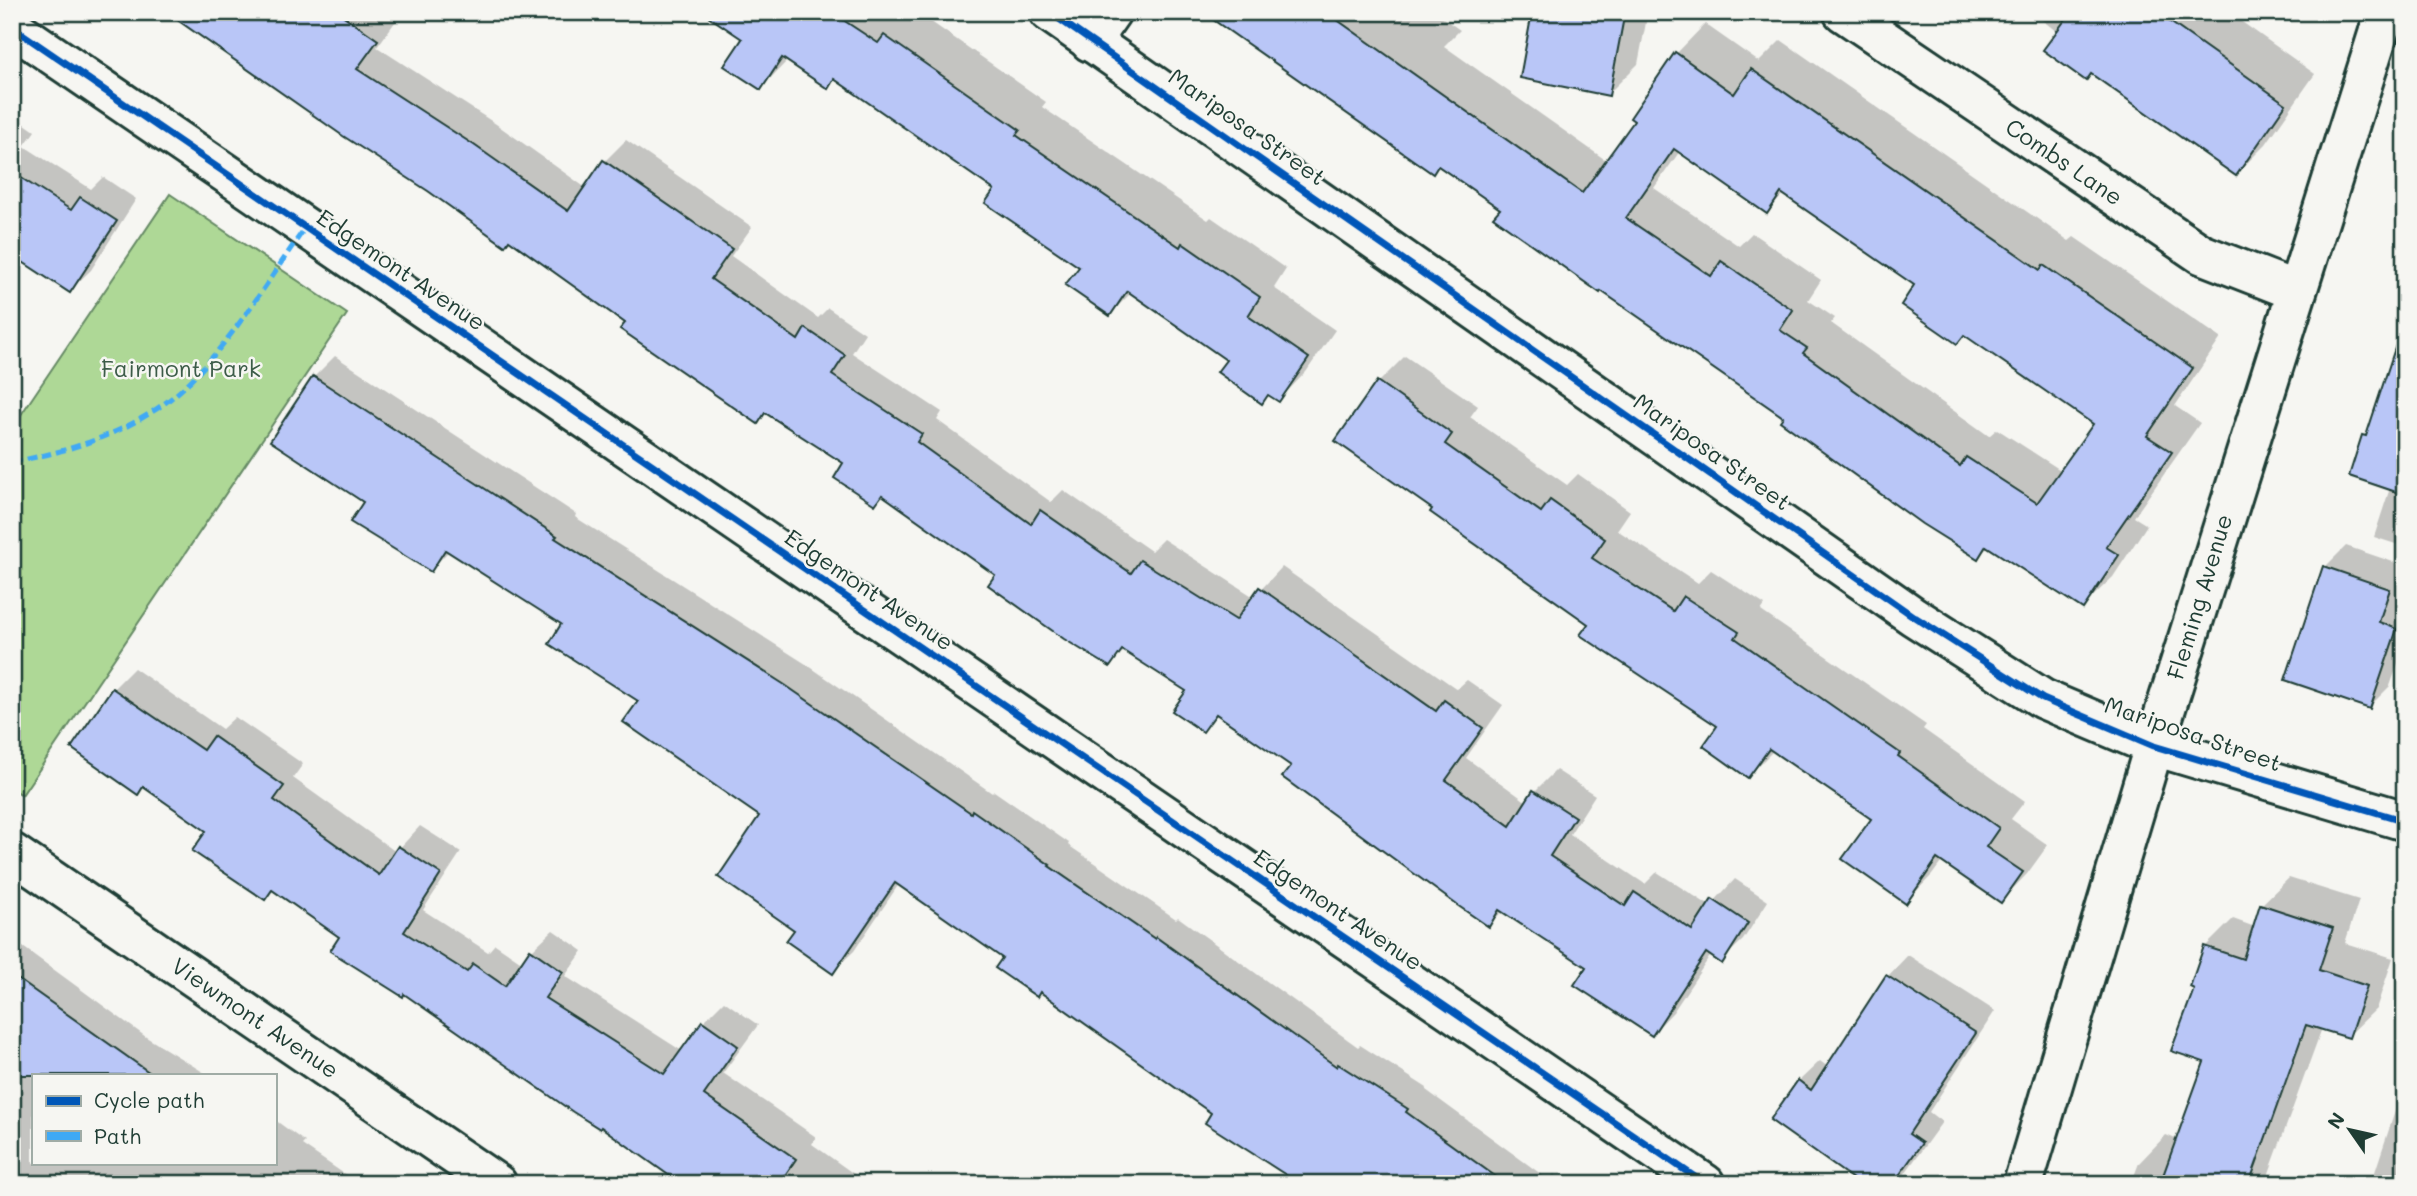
<svg xmlns="http://www.w3.org/2000/svg" width="2417" height="1196" font-family="Mali,sans-serif">
  <style>
    .green { fill: #aed896; stroke: #668a65; stroke-width: 2 }
    .shadow { fill: #0003; fill-rule: evenodd }
    .building { fill: #b9c6f7; stroke: #1f3d34; stroke-width: 2; fill-rule: evenodd }
    .lines { fill: none; stroke-linecap: round; stroke-linejoin: round }
    .minor-casing { stroke: #1f3d34; stroke-width: 44 }
    .minor { stroke: #f6f6f2; stroke-width: 38 }
    .quiet { stroke: #3fa9f5; stroke-width: 5; stroke-dasharray: 10 5; stroke-linecap: butt }
    .cycleway-casing { stroke: #f6f6f2; stroke-width: 11 }
    .cycleway { stroke: #0057b8; stroke-width: 7 }
    .labels { text-anchor: middle; stroke-width: 5; stroke-linejoin: round; paint-order: stroke }
    .street-label { font-size: 23px; fill: #1f3d34; stroke: #f6f6f2 }
    .park-label { font-size: 23px; fill: #3c5c48; stroke: #f6f6f2 }
  </style>
  <rect width="100%" height="100%" fill="#f6f6f2"/>
  <filter id="ink" filterUnits="userSpaceOnUse"><feTurbulence type="fractalNoise" baseFrequency=".0143" numOctaves="2"/><feDisplacementMap in="SourceGraphic" scale="14" xChannelSelector="R" yChannelSelector="G"/><feConvolveMatrix kernelMatrix="1 2 1 2 8 2 1 2 1" color-interpolation-filters="sRGB"/></filter>
  <g filter="url(#ink)">
    <path class="green" d="M170,194L347,314L22,795L12,788V428Z"/>
    <g class="shadow">
      <path d="M167,12H390L398,18L377,47L496,124L586,188L605,161L626,140L752,227L731,256L818,318L828,308L865,333L852,353L942,412L937,420L1051,502L1063,490L1151,551L1163,539L1254,597L1282,567L1457,689L1467,680L1503,705L1466,758L1527,802L1535,791L1556,770L1595,795L1570,834L1645,884L1657,872L1710,906L1735,879L1768,901L1743,940L1721,961L1711,955L1673,1012L1652,1034L1588,966L1503,911L1489,924L1293,765L1219,713L1202,730L1189,690L1125,650L1110,664L998,574L884,494L875,503L846,463L767,412L757,422L627,322L510,239L429,190Z"/>
      <path d="M646,12H663L656,19Z"/>
      <path d="M705,12H900L906,16L909,12H917L1046,102L1042,107L1208,220L1211,217L1286,269L1274,288L1335,330L1306,372L1279,400L1270,394L1262,401L1228,359L1132,292L1110,314L1081,266L997,190L836,78L828,87L788,60L761,88L744,39Z"/>
      <path d="M1226,12H1434L1460,30L1444,46L1607,161L1637,121L1676,54L1705,24L1759,62L1781,40L2069,241L2074,237L2221,338L2175,406L2200,423L2134,517L2147,525L2113,577L2083,606L1989,546L1978,557L1502,208L1440,165L1433,172ZM1680,151L1767,212L1785,193L1917,284L2095,423L2062,471L1997,429L1989,436L1831,323L1835,318L1808,300L1821,280L1752,233L1739,246L1654,188Z"/>
      <path d="M1534,12H1648L1638,64L1608,94Z"/>
      <path d="M2032,12H2228L2315,74L2266,144L2236,174Z"/>
      <path d="M12,115L35,131L24,146L91,189L103,177L136,199L91,270L70,290L12,252Z"/>
      <path d="M2405,323V547L2374,537L2390,488L2364,436L2370,430Z"/>
      <path d="M335,356L576,514L575,517L806,664L992,793L994,791L1069,843L1068,845L1176,919L1178,917L1358,1047L1360,1045L1427,1088L1426,1090L1549,1180L1554,1174L1567,1184H1303L1214,1113L1005,957L899,884L854,951L833,971L797,930L761,816L564,624L449,551L430,570L366,501L272,440L314,377Z"/>
      <path d="M1405,356L1478,406L1470,417L1567,485L1578,474L1630,511L1617,530L1698,583L1711,570L1765,605L1761,611L1926,725L1923,729L2025,801L2011,819L2048,845L2027,874L2001,901L1943,860L1932,875L1906,902L1873,819L1774,750L1748,776L1720,725L1590,624L1434,509L1379,382Z"/>
      <path d="M2346,546L2405,566V584L2399,602L2405,604V644L2390,686L2369,707L2287,679L2325,567Z"/>
      <path d="M134,668L222,729L235,717L303,764L293,778L396,852L420,826L461,852L423,910L488,952L495,944L523,963L532,950L553,930L583,951L565,976L682,1051L703,1022L724,1001L758,1025L723,1073L816,1137L812,1144L868,1184H689L274,889L265,898L208,830L144,786L138,792L113,689Z"/>
      <path d="M2289,878L2359,900L2345,943L2393,958L2376,1009L2348,1036L2322,1028L2265,1184H2131L2139,1163L2166,1135L2178,1140L2207,1061L2196,987L2205,947L2233,919L2255,927L2261,905Z"/>
      <path d="M12,939L146,1037L208,1075H33V1163H275V1120L305,1142L302,1145L359,1184H40L26,1174L19,1184H12Z"/>
      <path d="M1908,955L1995,1011L1929,1112L1942,1122L1903,1176L1895,1184H1863L1799,1081L1820,1061L1828,1067L1888,976Z"/>
      <path d="M2405,1089V1184H2379L2372,1181L2401,1093Z"/>
    </g>
    <g class="building">
      <path d="M166,12H338L378,40L357,69L474,145L568,211L603,160L732,249L711,279L798,340L805,328L845,355L832,375L922,434L917,442L1031,524L1040,510L1131,573L1140,560L1236,620L1259,587L1436,711L1444,700L1483,728L1446,780L1510,826L1533,790L1575,817L1550,856L1625,906L1634,892L1692,930L1712,899L1748,923L1722,964L1706,953L1652,1036L1574,985L1586,967L1499,910L1489,927L1457,905L1282,777L1291,766L1216,714L1203,732L1172,711L1186,691L1122,650L1110,667L1064,639L988,585L995,575L882,495L875,505L834,478L843,463L765,413L758,424L620,329L625,323L509,240L505,246L428,191L343,136Z"/>
      <path d="M702,12H831L878,43L884,35L1020,130L1016,135L1180,247L1182,243L1260,297L1248,316L1309,358L1279,402L1268,395L1262,404L1217,372L1226,360L1127,291L1110,316L1065,285L1079,267L985,203L994,190L834,79L828,89L782,58L761,90L724,66L742,39Z"/>
      <path d="M1202,12H1326L1582,193L1634,121L1630,118L1675,52L1734,94L1751,69L2040,270L2043,265L2193,368L2147,436L2172,452L2106,547L2119,555L2083,609L1986,546L1978,559L1922,524L1780,421L1783,417L1601,291L1600,293L1493,217L1500,209L1438,166L1433,174ZM1674,149L1767,214L1781,193L1914,285L1901,305L1957,344L1964,335L2093,424L2037,503L1966,457L1960,466L1803,353L1807,348L1780,330L1793,310L1721,261L1711,276L1626,218Z"/>
      <path d="M1532,12H1625L1609,96L1520,78Z"/>
      <path d="M2071,12H2156L2286,104L2236,176L2091,74L2086,81L2043,50Z"/>
      <path d="M12,172L71,210L80,197L117,221L70,293L12,255Z"/>
      <path d="M2397,342L2405,343V495L2349,476L2362,435L2366,436Z"/>
      <path d="M313,376L557,536L555,538L785,685L971,813L972,810L1050,865L1049,866L1155,939L1156,937L1337,1067L1338,1064L1408,1109L1406,1112L1506,1184H1300L1205,1123L1211,1113L1040,992L1037,997L995,968L1002,958L895,883L833,974L786,941L794,930L718,877L759,816L623,722L638,701L549,644L561,624L445,550L431,572L350,522L363,502L270,441Z"/>
      <path d="M1377,381L1452,434L1445,444L1541,512L1550,500L1605,539L1592,558L1673,611L1683,596L1739,632L1735,638L1900,753L1898,756L1999,828L1986,847L2023,872L2001,903L1937,859L1906,904L1842,859L1871,819L1769,749L1748,778L1703,746L1717,726L1580,635L1588,624L1430,512L1432,509L1335,441Z"/>
      <path d="M2323,566L2390,589L2379,622L2397,629L2370,709L2285,680Z"/>
      <path d="M112,688L203,750L213,736L284,786L274,800L379,875L398,846L441,874L404,932L467,972L473,964L505,986L530,949L563,972L545,998L664,1074L702,1021L738,1046L704,1095L796,1159L779,1184H681L601,1127L600,1129L573,1112L404,994L403,997L330,951L339,937L272,890L265,900L192,851L206,831L143,787L138,795L71,748Z"/>
      <path d="M2260,904L2333,928L2319,970L2367,986L2349,1038L2306,1025L2249,1184H2160L2204,1062L2171,1051L2194,989L2190,987L2204,946L2243,959Z"/>
      <path d="M12,975L153,1075H12Z"/>
      <path d="M1886,975L1976,1033L1909,1134L1922,1143L1893,1184H1860L1770,1120L1798,1080L1811,1090Z"/>
    </g>
    <g class="lines">
      <defs>
        <g id="minor">
          <path d="M1049,12L1913,616L2043,699L2154,746L2405,821"/>
          <path d="M1843,12L2201,254L2296,291"/>
          <path d="M12,27L1705,1184"/>
          <path d="M1090,42L1111,12"/>
          <path d="M12,853L497,1184"/>
          <path d="M2023,1184L2154,746L2385,12"/>
        </g>
      </defs>
      <use href="#minor" class="minor-casing"/>
      <use href="#minor" class="minor"/>
      <path class="quiet" d="M12,462C72,451 136,431 182,389C231,343 267,282 305,228"/>
      <defs>
        <g id="cycleway">
          <path d="M1049,12L1913,616L2043,699L2154,746L2405,821"/>
          <path d="M12,27L1705,1184"/>
        </g>
      </defs>
      <use href="#cycleway" class="cycleway-casing"/>
      <use href="#cycleway" class="cycleway"/>
    </g>
  </g>
  <g class="labels">
    <g class="street-label">
      <text transform="translate(1247 127) rotate(35)" y="8">Mariposa Street</text>
      <text transform="translate(2064 162) rotate(34)" y="8">Combs Lane</text>
      <text transform="translate(401 270) rotate(34)" y="8">Edgemont Avenue</text>
      <text transform="translate(1712 452) rotate(35)" y="8">Mariposa Street</text>
      <text transform="translate(869 590) rotate(34)" y="8">Edgemont Avenue</text>
      <text transform="translate(2200 597) rotate(-73)" y="8">Fleming Avenue</text>
      <text transform="translate(2193 734) rotate(19)" y="8">Mariposa Street</text>
      <text transform="translate(1338 910) rotate(34)" y="8">Edgemont Avenue</text>
      <text transform="translate(255 1018) rotate(34)" y="8">Viewmont Avenue</text>
    </g>
    <g class="park-label">
      <text x="181" y="377">Fairmont Park</text>
    </g>
  </g>
  <rect width="2417" height="1196" fill="none" stroke="#f6f6f2" stroke-width="42"/>
  <rect x="21" y="21" width="2375" height="1154" fill="none" stroke="#1f3d34" stroke-width="2.5" filter="url(#ink)"/>
  <rect x="32" y="1074" width="245" height="91" fill="#f6f6f2" stroke="#a0aca6" stroke-width="2"/>
  <rect x="46" y="1096" width="35" height="10" fill="#0057b8" stroke="#a0aca6" stroke-width="2"/>
  <text x="94" y="1108" font-size="21" fill="#1f3d34">Cycle path</text>
  <rect x="46" y="1131" width="35" height="10" fill="#3fa9f5" stroke="#a0aca6" stroke-width="2"/>
  <text x="94" y="1144" font-size="21" fill="#1f3d34">Path</text>
  <g transform="translate(2350 1130) rotate(304)" stroke="#f6f6f2" stroke-width="5" paint-order="stroke">
  <path d="M0-5L12 26L0 18L-12 26Z" fill="#1f3d34"/>
  <text y="-10" font-size="19" font-weight="bold" text-anchor="middle" fill="#1f3d34">N</text>
  </g>
</svg>
